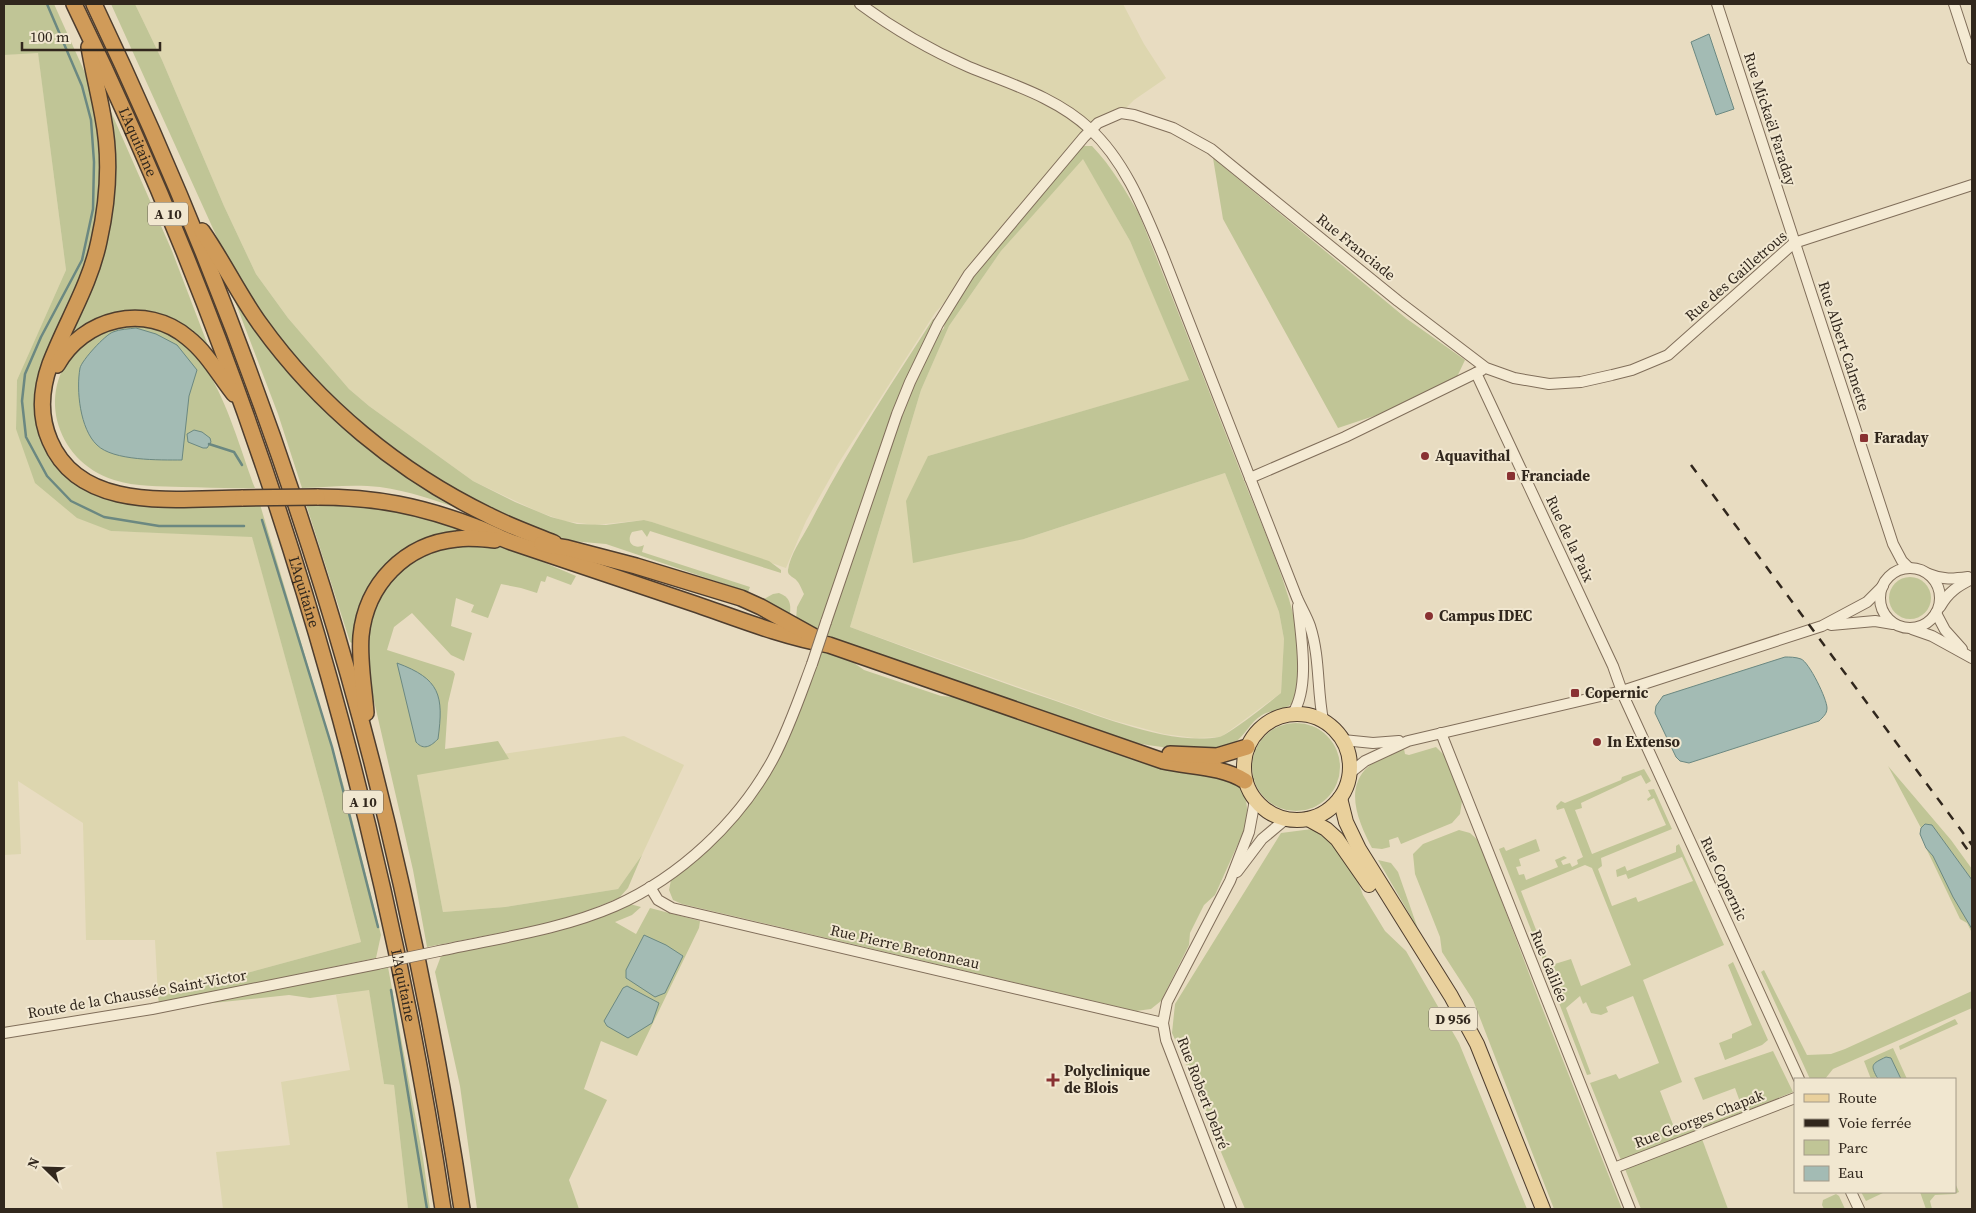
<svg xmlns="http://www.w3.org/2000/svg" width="1976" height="1213" font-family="'Source Serif 4',serif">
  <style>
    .farmland { fill: #ddd6af }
    .green { fill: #c0c596; fill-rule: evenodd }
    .water { fill: #a3bbb4; stroke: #6b8881 }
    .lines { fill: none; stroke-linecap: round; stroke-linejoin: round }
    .stream { stroke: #6b8881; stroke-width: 2.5 }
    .minor-casing { stroke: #806e5a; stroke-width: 12 }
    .major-casing { stroke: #4e3d2e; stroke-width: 16 }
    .highway-casing { stroke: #4e3d2e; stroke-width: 18 }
    .minor { stroke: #f4ead3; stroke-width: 10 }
    .major { stroke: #e9d09c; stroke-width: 14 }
    .highway { stroke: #d09b59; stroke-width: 15 }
    .rail { stroke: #31271d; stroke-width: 2.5; stroke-dasharray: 9 9; stroke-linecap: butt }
    .minor-bridge-casing { stroke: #806e5a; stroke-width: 12; stroke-linecap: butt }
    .highway-bridge-casing { stroke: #4e3d2e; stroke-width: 18; stroke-linecap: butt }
    .minor-bridge { stroke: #f4ead3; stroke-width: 10 }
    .highway-bridge { stroke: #d09b59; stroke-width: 15 }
    .poi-dot { fill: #893132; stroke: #f1e7d0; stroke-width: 2 }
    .labels { text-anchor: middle; stroke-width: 4; stroke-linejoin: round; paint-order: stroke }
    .shield { fill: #f1e7d0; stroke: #6b6153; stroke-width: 1 }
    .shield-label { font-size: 14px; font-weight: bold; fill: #31271d }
    .street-label { font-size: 15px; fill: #31271d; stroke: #f1e7d0 }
    .poi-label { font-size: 15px; font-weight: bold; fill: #31271d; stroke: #f1e7d0; text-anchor: start }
  </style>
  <rect width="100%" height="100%" fill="#e8dcc1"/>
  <g class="farmland">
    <path d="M135,4H1123L1144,44L1166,78L1134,100L1121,113L1106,118L935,313L838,464L806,521L786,568L652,522L644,520L595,525L564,521L539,512L473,481L369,406L349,389L288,318L256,274L224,206L162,60Z"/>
    <path d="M38,52L66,270L17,380L16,429L111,531L252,536L323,795L361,942L158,997L155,940H86L83,823L18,781L21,854L4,855V55Z"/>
    <path d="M1083,158L1130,241L1190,380L928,456L1024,539L1225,473L1279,612L1284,639L1281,693L1221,737L1195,738L1164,734L1112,720L850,627L921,390L949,326L1001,251Z"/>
    <path d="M624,736L684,765L642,855L618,889L505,907L443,912L415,767Z"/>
    <path d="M369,989L384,1084L394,1085L408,1209H223L216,1152L290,1145L281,1082L350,1070L336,995Z"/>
  </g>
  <g class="green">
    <path d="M4,4H54L91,86L102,143L101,198L85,275L46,355L36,388L38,420L52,458L80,485L259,501L344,787L381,935L376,958L159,1003L158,997L361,942L323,795L252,537L111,531L77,518L35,483L16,429L17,380L66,270L38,53L4,55Z"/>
    <path d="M111,4H135L162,60L224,206L256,274L288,318L349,389L369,406L473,481L515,502L551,517L577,524L606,525L644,520L652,522L769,561L781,570V573L650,531L647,537L642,530L632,532C625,543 635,550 644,545L642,552L750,587L748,592L606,544L571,541L542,533L448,488L357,420L305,367L275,334L248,294L225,255Z"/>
    <path d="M105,98L172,251L212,356L143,314L63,344L103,242Z"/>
    <path d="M1084,146H1092C1112,167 1125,190 1139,214C1173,299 1206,383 1239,468C1258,517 1281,566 1294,617C1298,636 1303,678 1298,696C1293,710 1273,709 1262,715C1250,722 1245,736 1233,744C1212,756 1160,747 1136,743L848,646L826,635L905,404L937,336L944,328L945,319L963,288L1076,152ZM1083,159L1130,241L1189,380L928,456L906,501L913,563L1024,539L1225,473L1279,612L1284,639L1281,693C1271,701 1227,736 1219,737C1170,746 1097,715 1050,699C983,676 917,652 850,627L921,390L949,326L1001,251Z"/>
    <path d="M1213,158L1407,319L1465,360L1456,379L1377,415L1338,428L1223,219Z"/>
    <path d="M233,296L319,398L474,513C443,504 412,491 380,487C354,484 328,487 302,488L278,414Z"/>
    <path d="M936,318L870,481L817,632L796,620L797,607L804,594C802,590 800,584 797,581C794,577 787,576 788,570C790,555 802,538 809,525C845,454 890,386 933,319Z"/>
    <path d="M124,325C142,326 161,326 176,336C219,365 237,441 255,488C230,489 206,487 182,487C160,486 136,487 114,480C54,461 33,386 83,344C95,333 109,329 124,325Z"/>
    <path d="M305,501L380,504L474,532L446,535L407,548L379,576L354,644L350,642Z"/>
    <path d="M455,543L483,545L512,549L576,576L571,585L547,576L545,582L541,581L537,593L521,588L501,584L488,618L471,612L474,605L456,598L451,626L472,633L464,661L451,655L412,613L394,627L387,650L453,671L455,674L448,703L445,749L498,741L509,759L417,775L443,912L505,907L618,889L642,855L628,888L619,898L582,913L541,925L427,947L413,870L368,675L366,638L376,600L403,565L430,550Z"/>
    <circle cx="1910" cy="598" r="21"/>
    <path d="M779,593C790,597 791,604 790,614L764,599L773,594Z"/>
    <path d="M822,650L847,658L864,670L941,696L966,698L1229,778C1247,791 1249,804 1246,826L1215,895L1204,905L1190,933L1189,945L1161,1001L1151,1009L1136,1011L682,904L673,900L669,890L671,880L763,783L788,741Z"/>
    <circle cx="1296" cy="767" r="44"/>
    <path d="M1436,747L1444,755L1462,801L1460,814L1452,823L1401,844L1398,837L1389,840L1390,847L1382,849L1372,848C1359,823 1343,788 1369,766C1379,758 1393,754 1404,749L1405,754L1409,755Z"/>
    <path d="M1888,766L1951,840L1972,869V880L1932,825L1925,824L1921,828Z"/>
    <path d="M1644,769L1651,781L1646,784L1641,775L1581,803L1582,808L1575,810L1592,854L1666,825L1654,798L1648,801L1647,799L1651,796L1648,790L1654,789L1672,829L1601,858L1602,866L1598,869L1612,906L1636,897L1638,902L1693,881L1682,857L1628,879L1626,874L1617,877L1616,870L1625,866L1627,871L1676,852V846L1679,844L1724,945L1643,980L1682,1082L1660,1091L1677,1135L1743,1110L1735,1088L1703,1100L1694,1078L1773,1051L1793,1092L1621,1160L1590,1083L1616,1074L1619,1079L1659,1063L1633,996L1606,1007L1608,1012L1601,1015L1591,1013L1586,1002L1583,1004L1580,996L1566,1008L1591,1074L1587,1075L1545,967L1571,959L1581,986L1631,965L1592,868L1585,865L1521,891L1547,958L1543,960L1499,849L1504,847L1506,851L1536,839L1540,851L1519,859L1521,866L1516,867L1519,875L1524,874L1526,880L1558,867L1555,860L1564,856L1567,858L1561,861L1563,865L1570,863L1572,867L1578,864L1577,860L1583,857L1564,808L1557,810L1556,806L1561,801L1565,803L1621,780L1622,777Z"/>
    <path d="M1312,829L1329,841L1351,863L1363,895L1385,931L1406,951L1459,1043L1527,1209H1245L1221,1152L1199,1092L1172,1033L1175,1004L1281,833Z"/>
    <path d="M1459,830L1470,833L1479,841L1539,1000L1622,1209H1554L1473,1000L1442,952L1440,937L1415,874L1413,854L1423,844Z"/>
    <path d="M1926,848L1933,856L1972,929V933L1967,923L1960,919Z"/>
    <path d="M1378,860L1391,863L1398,872L1418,929Z"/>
    <path d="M630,904L641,907L632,915L615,922L636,934L650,908L700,921L699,928L637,1056L601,1041L584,1089L607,1100L569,1180L579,1209H477L460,1086L435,972L441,956L510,941Z"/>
    <path d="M1733,962L1768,1040L1762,1045L1725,1060L1719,1043L1732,1038V1034L1752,1025L1728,965Z"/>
    <path d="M388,967L423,1158L430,1209H408L394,1085L384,1084L369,990L310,998L289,995L194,1005C259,991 323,981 388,967Z"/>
    <path d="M1764,970L1807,1055L1831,1054L1845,1049L1972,991V1008L1833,1069L1825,1079H1810L1761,972Z"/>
    <path d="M1955,1019L1958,1024L1900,1050L1899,1046Z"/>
    <path d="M1893,1048L1907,1079H1901L1891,1058L1873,1069L1877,1077L1871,1079L1864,1061Z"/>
    <path d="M1702,1139L1728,1209H1641L1625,1169Z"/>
    <path d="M1955,1183L1959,1192L1954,1194L1935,1195L1930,1201L1932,1209H1926L1920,1192H1955Z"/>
    <path d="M1861,1192H1885L1866,1201Z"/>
    <path d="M1836,1194L1839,1196L1845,1209H1824L1822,1205L1823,1200Z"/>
  </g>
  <g class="water">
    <path d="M1709,34L1734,109L1716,115L1691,42Z"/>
    <path d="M136,328L156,334L177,345L197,370L189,396L182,460C160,460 113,461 97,445C80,429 76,390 80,368C82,360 105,335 113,332C120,329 129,329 136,328Z"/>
    <path d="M194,430L202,432L210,438L211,442L207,448H203L188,442L187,434Z"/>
    <path d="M1785,657C1789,657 1796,657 1801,659C1809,662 1827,699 1827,708C1827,714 1823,717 1819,721L1689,763L1680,761L1676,757L1655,713L1656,706L1663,696Z"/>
    <path d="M397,663C440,679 444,695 438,739C431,746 424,751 416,742Z"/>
    <path d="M1925,824L1932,825L1972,880V929L1953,897L1933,856L1926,848L1920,834L1921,828Z"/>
    <path d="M644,935L666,945L683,956L665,993L655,997L626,978V970Z"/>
    <path d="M627,986L659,1003L652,1023L628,1038L607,1026L604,1021L623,988Z"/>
    <path d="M1886,1057L1891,1058L1901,1079H1878C1870,1065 1871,1064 1886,1057Z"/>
  </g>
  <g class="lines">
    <g class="stream">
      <path d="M47,4L82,86L91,120L94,162L93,209L82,260L41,337L25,374L22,401L26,437L47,476L71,501L104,517L159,526H244"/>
      <path d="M209,444L234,452L242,465"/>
      <path d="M262,520L332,747L378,927"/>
      <path d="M391,990L427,1209"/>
    </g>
    <defs>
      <g id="minor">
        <path d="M860,4C894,29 930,50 969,67C1010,84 1056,97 1090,129C1125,161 1144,210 1162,253L1297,598C1301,607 1307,617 1310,626C1320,657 1317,689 1323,720"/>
        <path d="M1717,4L1893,544L1902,561L1909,568"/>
        <path d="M1954,4L1972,59"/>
        <path d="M1476,373L1613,666L1624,697L1799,1079"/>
        <path d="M1250,478L1345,437L1482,370"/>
        <circle cx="1910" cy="598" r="30"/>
        <path d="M1929,574C1943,580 1953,579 1968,577"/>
        <path d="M1940,607C1948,592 1958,586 1972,579"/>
        <path d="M1936,613L1945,630L1962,649"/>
        <path d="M826,622L897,414L910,382L938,324L969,274L1084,137L1098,123L1121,113L1134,115L1173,128L1211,149L1398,301L1486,368L1514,378L1549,384L1581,382L1612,375L1632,370L1668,355L1794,243L1972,185"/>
        <path d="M1831,625L1875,621L1893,624"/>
        <path d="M1912,629L1932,636L1972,658"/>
        <path d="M1293,713C1310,686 1301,638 1298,606"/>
        <path d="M1441,733L1630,1209"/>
        <path d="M1343,740L1373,743L1399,741"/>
        <path d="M1350,773L1365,761L1408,741L1622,691L1822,626L1867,602L1883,586"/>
        <path d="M1237,872L1262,839L1286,819"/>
        <path d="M650,887L658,900L672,908L1163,1023"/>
        <path d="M439,951C498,938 560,930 615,906C680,877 739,822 773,759C789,729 800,696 812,664"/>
        <path d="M4,1033L152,1009L377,964"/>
        <path d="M1614,1168L1795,1098"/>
        <path d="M1851,1192L1859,1209"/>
        <path d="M1231,1209L1166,1040L1163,1023L1167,1002L1230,881L1249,832L1255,800"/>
      </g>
      <g id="major">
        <circle cx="1297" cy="767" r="53"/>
        <path d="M1340,798L1346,822L1359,849L1451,996L1477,1044L1543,1209"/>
        <path d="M1308,819L1326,829L1337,839L1369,885"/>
      </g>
      <g id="highway">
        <path id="s1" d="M74,4C259,384 380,792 443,1209"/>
        <path d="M94,4C184,193 261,389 323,589C386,792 430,1000 462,1209"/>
        <path d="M89,47C93,71 99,94 103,117C111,158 108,201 99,241C90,285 66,322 50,364C41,389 39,416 50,441C81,514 179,498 243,498"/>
        <path d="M202,231C223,261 239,295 260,324C318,405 399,472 488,515C509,526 532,534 554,543"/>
        <path d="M57,365C83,318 146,302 188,338C207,353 219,375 234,394"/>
        <path d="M317,497C376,497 421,506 476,527C488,531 499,538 511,542C574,563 636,584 698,605C741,620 784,637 829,645L1163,761C1189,767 1222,766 1245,781"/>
        <path d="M542,544L567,548L636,566L741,598L761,607L815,637"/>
        <path d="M366,713C364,687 359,661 361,636C366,584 405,544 457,539C470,537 483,539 495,540"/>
        <path d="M1170,754L1217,756L1247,747"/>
      </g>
    </defs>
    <use href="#minor" class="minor-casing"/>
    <use href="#major" class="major-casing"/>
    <use href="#highway" class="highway-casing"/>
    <use href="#minor" class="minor"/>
    <use href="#major" class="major"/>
    <use href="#highway" class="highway"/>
    <g class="rail">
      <path d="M1691,465L1972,845"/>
      <path d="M1962,842L1972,856"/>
    </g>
    <defs>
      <g id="minor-bridge">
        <path d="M812,664L826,622"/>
        <path d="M377,964L439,951"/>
      </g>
      <path id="highway-bridge" d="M243,498L317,497"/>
    </defs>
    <use href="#minor-bridge" class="minor-bridge-casing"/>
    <use href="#highway-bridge" class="highway-bridge-casing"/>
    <use href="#minor-bridge" class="minor-bridge"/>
    <use href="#highway-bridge" class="highway-bridge"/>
  </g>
  <g class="poi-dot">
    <rect x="1859" y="433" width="10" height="10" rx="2.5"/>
    <circle cx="1425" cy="456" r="5"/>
    <rect x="1506" y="471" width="10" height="10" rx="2.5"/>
    <circle cx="1429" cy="616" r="5"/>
    <rect x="1570" y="688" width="10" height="10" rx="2.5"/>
    <circle cx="1597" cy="742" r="5"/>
    <path d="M1050.5 1072.5h5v5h5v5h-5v5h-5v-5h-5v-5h5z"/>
  </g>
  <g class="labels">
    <g class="shield">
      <rect x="148" y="202.5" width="40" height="23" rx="4"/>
      <rect x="343" y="790.5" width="40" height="23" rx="4"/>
      <rect x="1429" y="1007.5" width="48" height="23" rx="4"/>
    </g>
    <g class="shield-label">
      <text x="168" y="219">A 10</text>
      <text x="363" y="807">A 10</text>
      <text x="1453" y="1024">D 956</text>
    </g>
    <g class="street-label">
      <text transform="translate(1770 119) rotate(72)" y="5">Rue Mickaël Faraday</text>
      <text dy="5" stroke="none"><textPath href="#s1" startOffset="152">L'Aquitaine</textPath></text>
      <text transform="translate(1356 247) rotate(39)" y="5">Rue Franciade</text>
      <text transform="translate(1736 276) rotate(-41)" y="5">Rue des Gailletrous</text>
      <text transform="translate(1844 346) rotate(72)" y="5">Rue Albert Calmette</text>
      <text transform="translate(1570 539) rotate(65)" y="5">Rue de la Paix</text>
      <text dy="5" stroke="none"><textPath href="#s1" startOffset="632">L'Aquitaine</textPath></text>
      <text transform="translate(1724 879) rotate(65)" y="5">Rue Copernic</text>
      <text transform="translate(905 947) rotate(13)" y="5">Rue Pierre Bretonneau</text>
      <text transform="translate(1549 966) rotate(68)" y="5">Rue Galilée</text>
      <text dy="5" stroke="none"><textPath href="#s1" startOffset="1038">L'Aquitaine</textPath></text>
      <text transform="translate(137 994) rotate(-10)" y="5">Route de la Chaussée Saint-Victor</text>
      <text transform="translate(1203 1093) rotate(69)" y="5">Rue Robert Debré</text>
      <text transform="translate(1699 1119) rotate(-21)" y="5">Rue Georges Chapak</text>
    </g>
    <g class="poi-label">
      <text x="1874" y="443">Faraday</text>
      <text x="1435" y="461">Aquavithal</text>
      <text x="1521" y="481">Franciade</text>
      <text x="1439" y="621">Campus IDEC</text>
      <text x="1585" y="698">Copernic</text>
      <text x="1607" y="747">In Extenso</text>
      <text x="1064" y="1076">Polyclinique<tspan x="1064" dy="17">de Blois</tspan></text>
    </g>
  </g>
  <rect width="1976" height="1213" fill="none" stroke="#31271d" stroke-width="10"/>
  <rect x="1794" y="1078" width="162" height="115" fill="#f1e7d0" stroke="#a49a88"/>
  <rect x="1804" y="1094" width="25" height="8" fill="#e9d09c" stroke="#a49a88"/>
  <text x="1838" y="1103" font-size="15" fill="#31271d">Route</text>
  <rect x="1804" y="1119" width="25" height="8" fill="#31271d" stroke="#a49a88"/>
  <text x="1838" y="1128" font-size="15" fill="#31271d">Voie ferrée</text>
  <rect x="1804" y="1140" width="25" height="15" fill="#c0c596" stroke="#a49a88"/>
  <text x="1838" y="1153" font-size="15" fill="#31271d">Parc</text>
  <rect x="1804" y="1166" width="25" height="15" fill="#a3bbb4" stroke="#a49a88"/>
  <text x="1838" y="1178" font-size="15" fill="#31271d">Eau</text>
  <g transform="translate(45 1168) rotate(293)" stroke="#f1e7d0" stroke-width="4" paint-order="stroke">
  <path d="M0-4L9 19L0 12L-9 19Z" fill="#31271d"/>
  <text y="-8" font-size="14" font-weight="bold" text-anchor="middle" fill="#31271d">N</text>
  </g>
  <path d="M22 42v8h138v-8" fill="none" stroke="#31271d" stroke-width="2.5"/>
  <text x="30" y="42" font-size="15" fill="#31271d" stroke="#f1e7d0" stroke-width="4" paint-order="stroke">100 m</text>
</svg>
